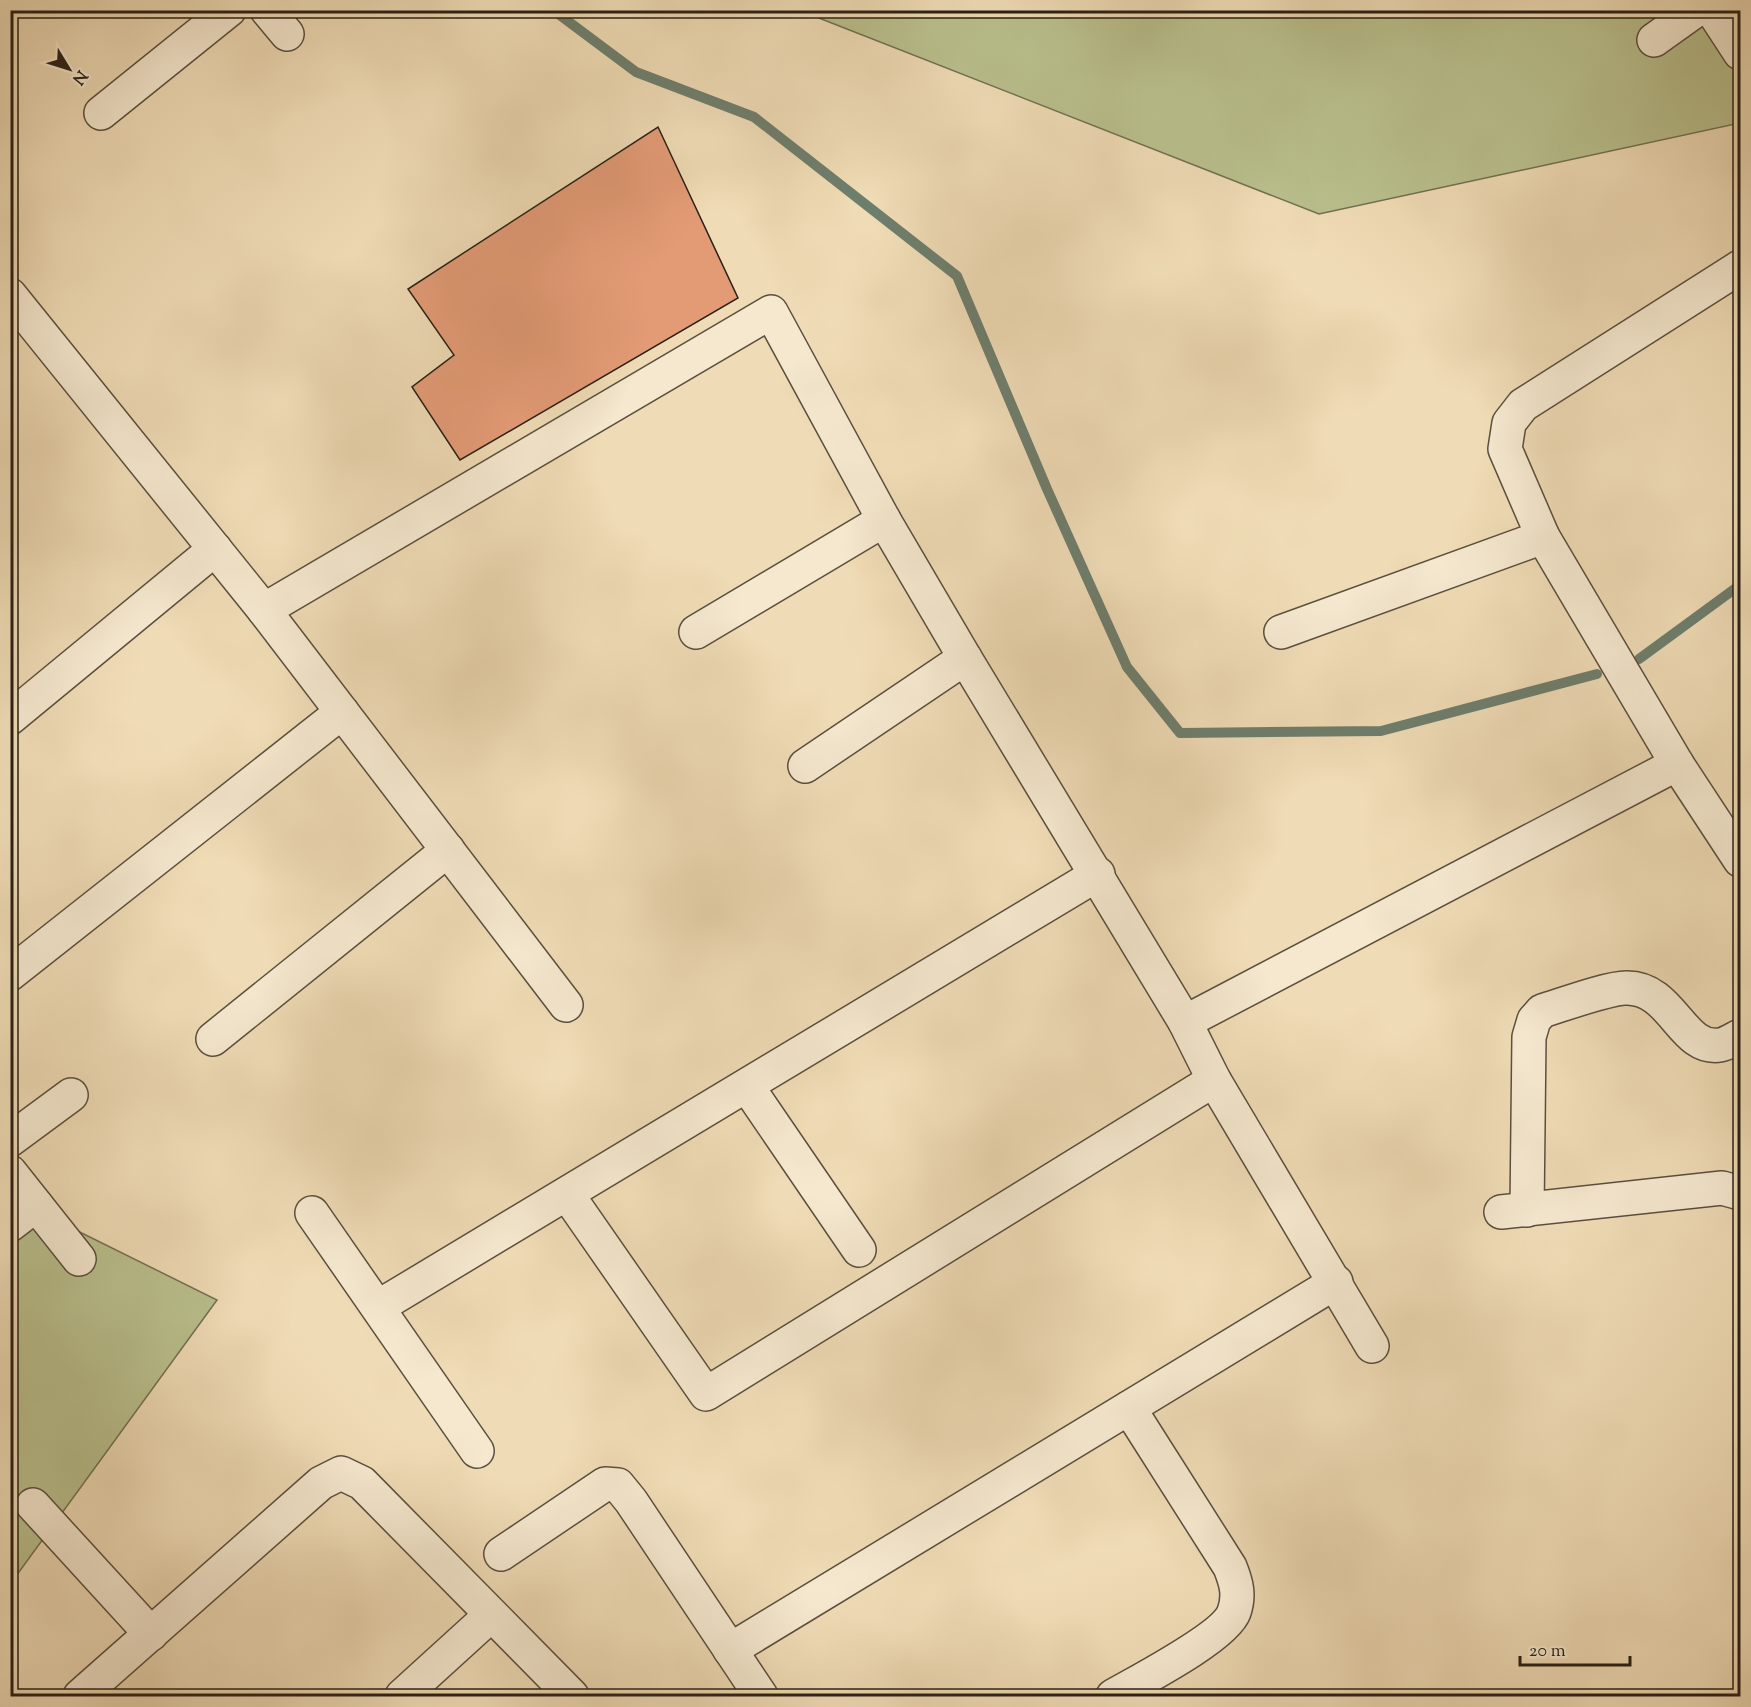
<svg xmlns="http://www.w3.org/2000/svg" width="1751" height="1707" font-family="'Sorts Mill Goudy',serif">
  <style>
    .green { fill: #b9c08d; stroke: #727052; stroke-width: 1.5 }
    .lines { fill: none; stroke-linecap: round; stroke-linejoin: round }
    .stream { stroke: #6e7e6d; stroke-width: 10 }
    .building { fill: #e39b76; stroke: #2a2016; stroke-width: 1.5 }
    .minor-casing { stroke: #5b4f3e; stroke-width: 36 }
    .minor { stroke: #f5e8cf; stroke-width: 33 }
  </style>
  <rect width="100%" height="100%" fill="#efdbb5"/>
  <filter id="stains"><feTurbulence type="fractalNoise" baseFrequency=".00333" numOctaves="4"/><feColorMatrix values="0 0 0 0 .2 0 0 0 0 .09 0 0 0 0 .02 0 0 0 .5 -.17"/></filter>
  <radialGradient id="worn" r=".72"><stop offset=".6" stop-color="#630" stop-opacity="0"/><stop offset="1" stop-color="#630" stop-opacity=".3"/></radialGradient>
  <g class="green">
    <path d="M801,11H1740V123L1319,214Z"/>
    <path d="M11,1198L217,1300L11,1583Z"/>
  </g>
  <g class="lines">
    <g class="stream">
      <path d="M553,10L636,72L754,117L957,276L1047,489L1127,667L1180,733L1381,731L1597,674"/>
      <path d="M1639,659L1740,585"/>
    </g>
  </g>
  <path class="building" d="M658,127L738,298L460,460L412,387L454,355L408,289Z"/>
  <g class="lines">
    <defs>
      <g id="minor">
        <path d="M267,10L287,34"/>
        <path d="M1712,10L1740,53"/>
        <path d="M1654,40L1696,10"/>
        <path d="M101,113L229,10"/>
        <path d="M1740,267L1523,405L1509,423L1505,449L1543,537L1677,764L1740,860"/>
        <path d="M10,295L264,610L771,312L884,520L965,658L1185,1022L1214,1080L1372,1346"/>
        <path d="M264,610L566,1005"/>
        <path d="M696,632L884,520"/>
        <path d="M1281,632L1543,537"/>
        <path d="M10,718L215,549"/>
        <path d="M805,766L965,658"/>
        <path d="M10,974L342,712"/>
        <path d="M1185,1022L1677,764"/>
        <path d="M213,1039L448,850"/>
        <path d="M747,1086L859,1250"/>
        <path d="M10,1140L71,1095"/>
        <path d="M10,1172L79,1259"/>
        <path d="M567,1194L706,1394L1214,1080"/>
        <path d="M1527,1210L1529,1037L1534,1020L1542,1011C1562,1005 1608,988 1626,988C1673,987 1681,1051 1720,1045C1726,1044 1734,1039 1740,1036"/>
        <path d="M1501,1212L1722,1188L1740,1193"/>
        <path d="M312,1213L477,1451"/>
        <path d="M10,1225L36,1205"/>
        <path d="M378,1307L1098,874"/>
        <path d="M33,1505L151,1634"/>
        <path d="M501,1554L605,1484L618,1485L631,1501L761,1696"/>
        <path d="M730,1650L1336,1282"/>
        <path d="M80,1696L321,1483L341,1473L362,1483L572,1696"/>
        <path d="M402,1696L491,1615"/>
        <path d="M1113,1696C1139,1681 1225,1637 1234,1612C1240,1595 1236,1582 1230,1567L1129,1408"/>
      </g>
    </defs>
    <use href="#minor" class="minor-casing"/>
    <use href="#minor" class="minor"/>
  </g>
  <rect width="1751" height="1707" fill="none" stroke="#efdbb5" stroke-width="36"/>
  <rect x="12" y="12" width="1727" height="1683" fill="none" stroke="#2a2016" stroke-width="3"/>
  <rect x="18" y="18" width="1715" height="1671" fill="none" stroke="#2a2016" stroke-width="1.5"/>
  <g transform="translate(69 69) rotate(128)" stroke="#f5e8cf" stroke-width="4.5" paint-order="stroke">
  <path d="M0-4.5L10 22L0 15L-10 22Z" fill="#2a2016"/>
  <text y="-9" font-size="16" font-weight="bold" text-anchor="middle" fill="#2a2016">N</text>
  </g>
  <path d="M1520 1656v9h110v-9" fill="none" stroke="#2a2016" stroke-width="3"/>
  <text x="1529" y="1656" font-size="18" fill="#2a2016" stroke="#f5e8cf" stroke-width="4.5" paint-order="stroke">20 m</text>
  <rect width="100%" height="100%" filter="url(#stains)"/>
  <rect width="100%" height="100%" fill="url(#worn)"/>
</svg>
